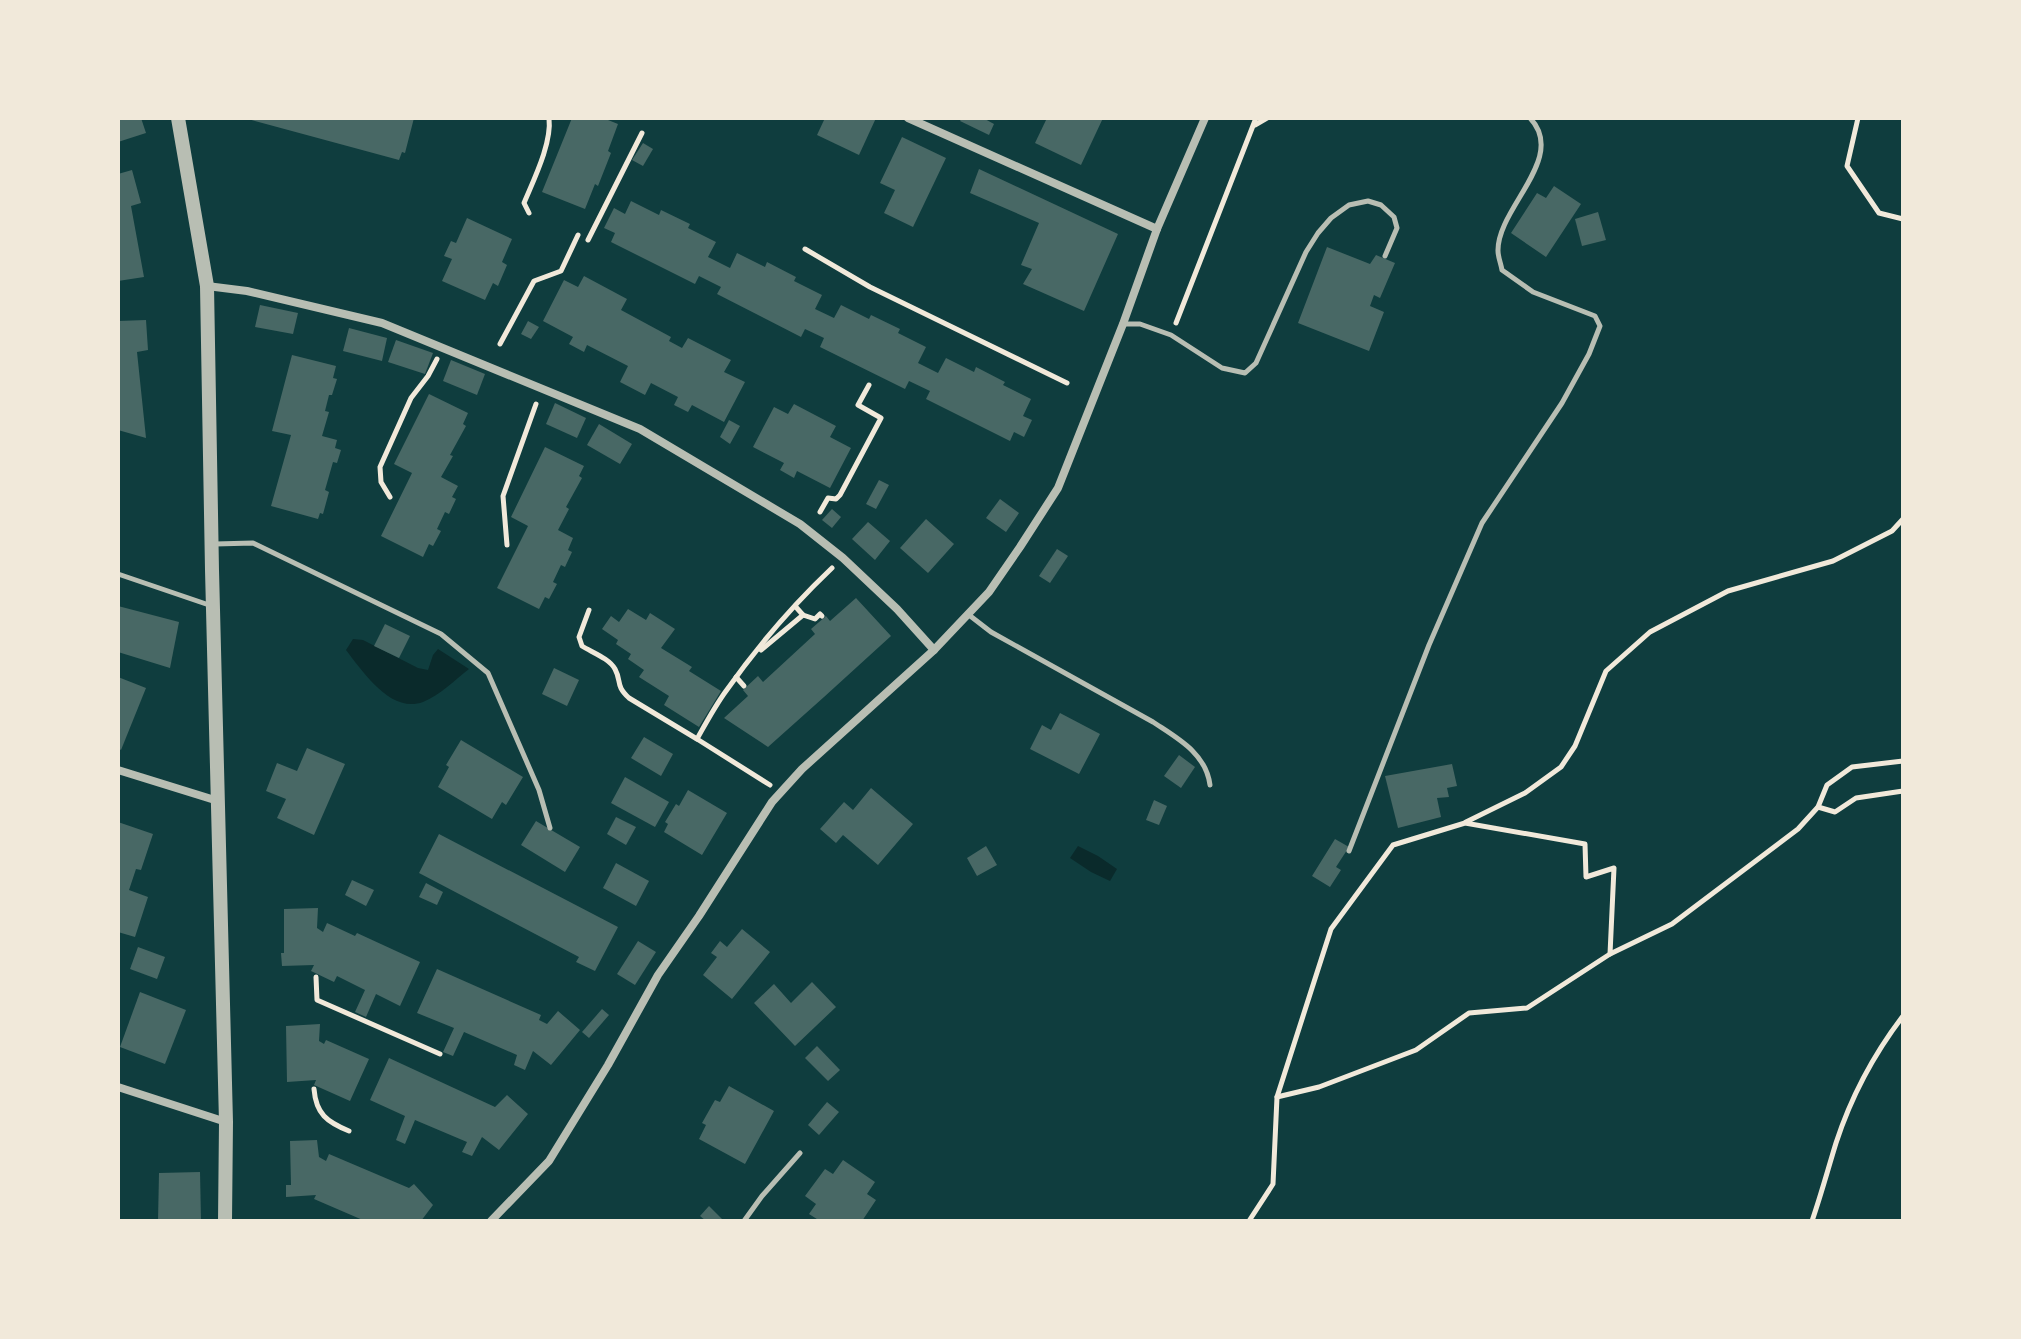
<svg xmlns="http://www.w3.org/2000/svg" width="2021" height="1339" font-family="'Nunito Sans',sans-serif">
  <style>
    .water { fill: #0a2a2b }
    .building { fill: #486865 }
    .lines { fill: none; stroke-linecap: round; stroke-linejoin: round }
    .path { stroke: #f1e9da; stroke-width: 5 }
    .service { stroke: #b8beb3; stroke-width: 5 }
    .minor { stroke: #b8beb3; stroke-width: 8 }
    .tertiary { stroke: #b8beb3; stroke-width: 14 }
  </style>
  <rect width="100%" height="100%" fill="#0f3d3e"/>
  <g class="water">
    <path d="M353,639L363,640L418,668L428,670L433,655L438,649L469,669C455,680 440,695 423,702C391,714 363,672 346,650Z"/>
    <path d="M1078,846L1098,856L1117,869L1110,881L1091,872L1070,858Z"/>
  </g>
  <g class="building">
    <path d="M118,118H141L146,133L118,142Z"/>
    <path d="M244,118H414L405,153L402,152L399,160Z"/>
    <path d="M572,118H603L618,124L608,151L611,153L598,186L595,184L585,209L542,192Z"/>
    <path d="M825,118H876L859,155L817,135Z"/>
    <path d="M962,118H983L994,124L989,135L960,121Z"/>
    <path d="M1047,118H1103L1081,165L1035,143Z"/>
    <path d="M902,137L946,158L913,227L884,213L895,190L880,183Z"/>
    <path d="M643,143L653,149L643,166L632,160Z"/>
    <path d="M979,169L1118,234L1084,311L1023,284L1032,269L1021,265L1039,223L970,193Z"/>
    <path d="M132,170L141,203L131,206L144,277L118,281V174Z"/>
    <path d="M1554,186L1581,204L1546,257L1511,233L1537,193L1546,198Z"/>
    <path d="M631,201L659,215L661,210L690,224L688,228L716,242L708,257L730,268L737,253L765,267L767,262L796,277L794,281L822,295L815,309L834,318L841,305L869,319L871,315L900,329L898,333L926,347L918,363L938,373L946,358L974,372L976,367L1005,382L1003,385L1031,399L1023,416L1032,420L1024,437L1014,432L1010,441L926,399L930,391L909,381L905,389L820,347L824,338L805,329L801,337L717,294L721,287L699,276L695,284L611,242L615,233L604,228L614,208L625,214Z"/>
    <path d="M1598,212L1606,240L1582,246L1575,219Z"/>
    <path d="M467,218L512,239L502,262L507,265L498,286L493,283L485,300L442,281L452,259L444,256L451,241L456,243Z"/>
    <path d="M1327,247L1370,264L1376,255L1395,263L1380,298L1374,295L1370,306L1384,312L1369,351L1298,323Z"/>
    <path d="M584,276L627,299L621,310L671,337L669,341L682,348L688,338L731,360L724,372L745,382L724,422L692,405L688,412L674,405L678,397L651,383L645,395L620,382L628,366L587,345L584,352L569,344L573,337L543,321L564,280L578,287Z"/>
    <path d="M260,305L298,313L293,334L255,327Z"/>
    <path d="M146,320L148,350L137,352L146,438L118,430V321Z"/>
    <path d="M528,321L539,327L531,339L521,334Z"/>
    <path d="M349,328L387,338L382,361L343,351Z"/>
    <path d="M396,340L433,353L425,374L388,362Z"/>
    <path d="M292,355L336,366L333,378L337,379L332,395H329L325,411L329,412L322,436L337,440L335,448L341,450L337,463L333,462L325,490L329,492L323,514L320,513L318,519L271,506L291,435L272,431Z"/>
    <path d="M451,360L485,374L477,395L443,381Z"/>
    <path d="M429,394L468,413L463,424L466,426L450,455L453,456L441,477L458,486L452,497L456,499L449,514L445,512L437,529L441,531L433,546L429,544L423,557L381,536L412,473L394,464Z"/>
    <path d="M555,403L586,418L577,438L546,424Z"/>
    <path d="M794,404L836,426L830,437L851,448L830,488L797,471L794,478L780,470L784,463L753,447L774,407L788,414Z"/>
    <path d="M729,420L740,426L730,444L720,437Z"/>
    <path d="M599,424L632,444L620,464L587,445Z"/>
    <path d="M545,447L584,466L579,476L582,478L566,507L569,509L558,530L573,538L568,550L572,552L565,567L561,565L553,582L557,584L549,599L545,597L539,609L497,588L528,526L511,517Z"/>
    <path d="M879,480L889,485L876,509L866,504Z"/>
    <path d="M1000,499L1019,513L1006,532L986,518Z"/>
    <path d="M832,509L841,517L832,528L822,520Z"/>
    <path d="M926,519L954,544L928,573L900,548Z"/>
    <path d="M868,522L890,541L875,560L852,539Z"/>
    <path d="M1057,549L1068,556L1050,583L1039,576Z"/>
    <path d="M856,598L891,636L824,697L768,747L724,718L748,696L743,690L758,676L763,682L815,634L811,629L826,616L830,621Z"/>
    <path d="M118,606L179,622L170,668L118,652Z"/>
    <path d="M628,609L646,620L650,613L675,629L661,648L692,667L689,671L721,691L699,727L664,705L669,696L639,677L644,670L628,659L631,654L616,644L618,640L602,629L611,616L619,622Z"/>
    <path d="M385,624L410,636L399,658L374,646Z"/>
    <path d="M554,668L579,680L567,706L542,694Z"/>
    <path d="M118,677L146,688L121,750L118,748Z"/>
    <path d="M1060,713L1100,734L1079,774L1030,749L1042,725L1051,730Z"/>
    <path d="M644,737L673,754L661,776L631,758Z"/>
    <path d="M461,740L523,777L506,805L502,802L492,819L438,787L449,767L446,765Z"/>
    <path d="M307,748L345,764L314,835L277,818L286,799L266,791L277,763L297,771Z"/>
    <path d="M1179,755L1195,767L1181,788L1164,776Z"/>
    <path d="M1452,764L1457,786L1447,788L1449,797L1437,798L1441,817L1398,828L1385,776Z"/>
    <path d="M625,777L669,802L655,827L611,803Z"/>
    <path d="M871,788L913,824L878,865L843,835L836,843L820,829L844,802L853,810Z"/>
    <path d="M688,790L727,813L702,855L664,832L668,824L665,822L676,804L679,806Z"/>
    <path d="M1154,800L1167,806L1159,825L1146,820Z"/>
    <path d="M616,817L636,827L626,845L607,834Z"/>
    <path d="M536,821L580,847L565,872L521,845Z"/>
    <path d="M118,822L153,834L141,870L136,869L129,890L148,897L135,937L118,932Z"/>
    <path d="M439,834L618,927L595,971L576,962L579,957L419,873Z"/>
    <path d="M1335,839L1349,847L1336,867L1341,870L1330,887L1312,876Z"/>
    <path d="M986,846L997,865L977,876L967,858Z"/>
    <path d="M616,863L649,881L636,906L603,888Z"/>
    <path d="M352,880L374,890L366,906L345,895Z"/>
    <path d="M426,883L443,892L437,905L419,897Z"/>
    <path d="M318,908L317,928L323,932L327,923L355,936L357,933L420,962L400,1006L376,994L366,1017L355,1012L365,990L337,976L334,982L311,971L314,965L282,966L281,953H284V909Z"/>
    <path d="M742,929L770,952L732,999L703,975L717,957L711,953L720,941L727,947Z"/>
    <path d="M638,941L656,952L635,985L617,974Z"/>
    <path d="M138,947L165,957L157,979L130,969Z"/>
    <path d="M437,969L541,1015L539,1020L547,1024L558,1011L580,1030L551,1065L533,1051L525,1070L514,1065L517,1055L464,1032L453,1056L443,1052L454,1028L417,1013Z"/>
    <path d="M812,982L836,1007L795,1046L754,1003L774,984L791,1003Z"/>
    <path d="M140,992L186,1010L165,1064L120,1047Z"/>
    <path d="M602,1009L609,1015L589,1038L582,1032Z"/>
    <path d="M320,1024L319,1041L324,1044L326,1040L369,1059L350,1101L314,1085L316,1080L287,1082L286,1026Z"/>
    <path d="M817,1046L840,1070L828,1081L805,1058Z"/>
    <path d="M389,1058L495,1107L507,1095L528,1114L499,1150L482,1137L472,1156L462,1152L467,1142L415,1120L405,1144L396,1140L405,1116L370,1100Z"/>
    <path d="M729,1086L774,1111L745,1164L699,1139L706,1125L702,1123L715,1100L720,1102Z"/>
    <path d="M827,1102L839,1112L819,1135L808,1125Z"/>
    <path d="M317,1140L319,1157L326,1161L329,1154L409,1188L414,1184L433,1205L421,1221H365L314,1199L316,1195L286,1197V1185H291L290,1141Z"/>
    <path d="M843,1160L875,1182L867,1194L876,1200L862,1221H820L809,1214L816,1204L805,1196L825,1169L833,1174Z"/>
    <path d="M200,1172L201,1221H158L159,1173Z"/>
    <path d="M709,1206L722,1219L721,1221H706L700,1216Z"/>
  </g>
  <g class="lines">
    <g class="path">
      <path d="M1858,118L1847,166L1879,213L1903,219"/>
      <path d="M1255,125L1267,118"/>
      <path d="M529,213L524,203C534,179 552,143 549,118"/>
      <path d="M588,240L642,133"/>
      <path d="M805,249L870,287L1067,383"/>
      <path d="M1176,323L1256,118"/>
      <path d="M500,344L534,281L561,271L578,235"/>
      <path d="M390,497L381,482L380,467L411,398L428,376L437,359"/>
      <path d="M820,512L828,498L836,499L840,495L881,418L858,405L869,385"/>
      <path d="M507,545L503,496L536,404"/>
      <path d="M795,606L803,615L815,619L820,614L822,616"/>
      <path d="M589,610L579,637L582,646C591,652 609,658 615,669C622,682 615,685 629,698L697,739C706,723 715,706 726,691C757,647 793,605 832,568"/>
      <path d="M761,650L803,615"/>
      <path d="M736,677L744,686"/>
      <path d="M697,739L770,785"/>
      <path d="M1818,807L1835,812L1856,798L1903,791"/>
      <path d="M1466,822L1525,793L1561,767L1575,746L1606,671L1650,632L1728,591L1833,561L1892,531L1903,519"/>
      <path d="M316,977L317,1000L440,1054"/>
      <path d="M314,1089C316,1114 327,1122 349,1131"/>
      <path d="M1277,1097L1319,1087L1416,1050L1469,1013L1527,1008L1610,954"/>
      <path d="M1249,1221L1273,1184L1277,1097L1331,929L1393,845L1465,823L1585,844L1586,877L1614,868L1610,954L1672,924L1798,829L1818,807L1827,785L1852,767L1903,761"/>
      <path d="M1812,1221C1821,1195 1828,1169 1836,1143C1851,1097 1874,1054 1903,1016"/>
    </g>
    <g class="service">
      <path d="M1124,324H1140L1171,335L1222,368L1245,373L1256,363L1306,252L1318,233L1331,218L1349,205L1368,201L1381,205L1394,217L1397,228L1385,256"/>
      <path d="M215,544L253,543L441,634L488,673L539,790L550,828"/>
      <path d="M118,574L212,606"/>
      <path d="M969,615L991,632L1153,722C1177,738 1206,753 1210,785"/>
      <path d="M1349,851L1429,645L1482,523L1562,403L1589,354L1600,326L1595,316L1533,292L1502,270C1501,264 1498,257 1498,251C1497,208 1568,158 1530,118"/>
      <path d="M744,1221L762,1196L800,1153"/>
    </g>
    <g class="minor">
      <path d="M908,118L1157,229"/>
      <path d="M207,286L247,291L382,323L640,429L800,524L843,558L897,609L934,650"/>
      <path d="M118,770L218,801"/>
      <path d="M118,1087L226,1122"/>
      <path d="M491,1221L549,1161L608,1065L658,975L699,916L772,802L802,769L934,650L989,592L1020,547L1058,488L1123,324L1157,229L1205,118"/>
    </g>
    <path class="tertiary" d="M178,118L207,286L212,570L226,1122L225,1221"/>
  </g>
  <rect width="2021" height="1339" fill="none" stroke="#f1e9da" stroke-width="240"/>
</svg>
